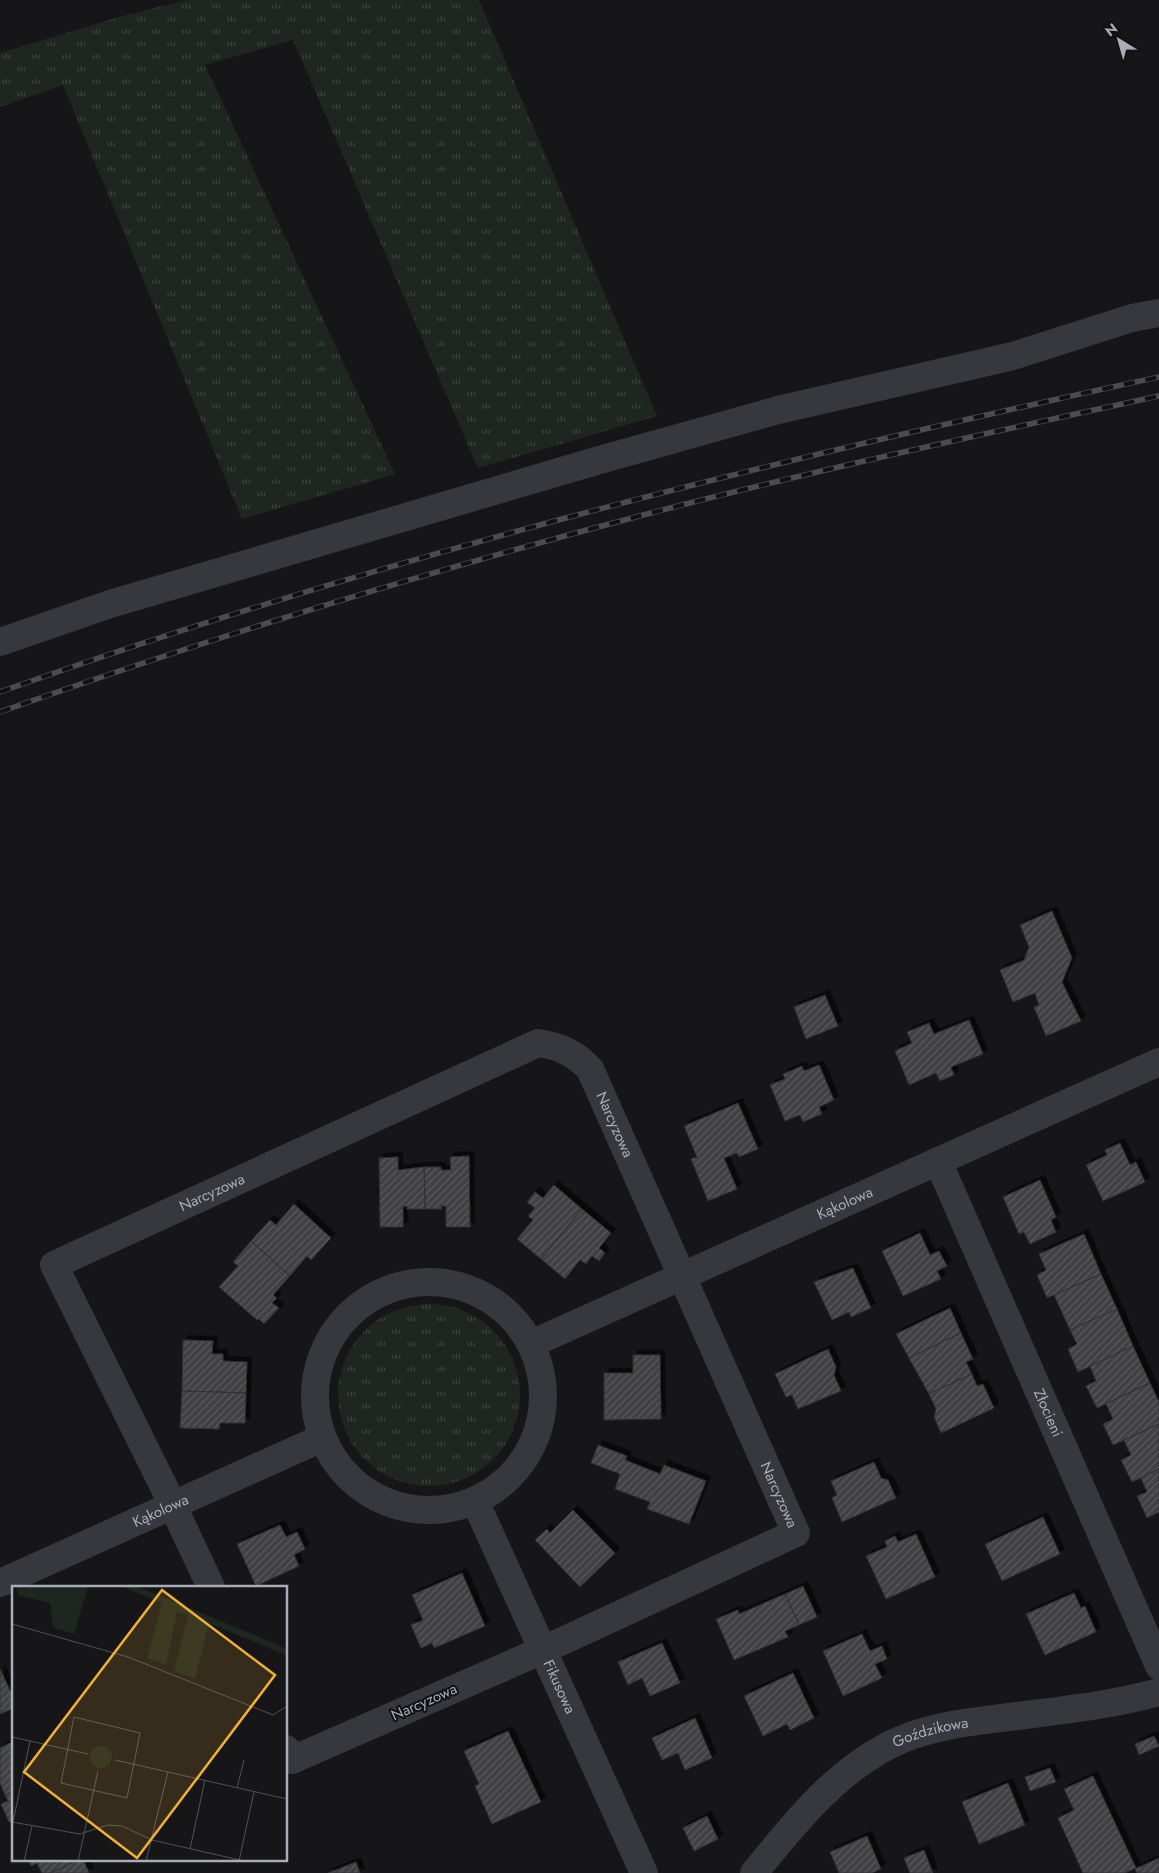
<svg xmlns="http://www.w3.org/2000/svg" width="1159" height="1873" font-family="Jost,sans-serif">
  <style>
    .grass { fill: url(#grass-tufts) }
    .building { fill: url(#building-hatch); stroke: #303034; filter: url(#shadow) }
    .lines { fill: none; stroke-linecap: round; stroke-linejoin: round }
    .minor { stroke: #37383d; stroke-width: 28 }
    .rail-casing { stroke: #4a4c52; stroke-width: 5.5 }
    .rail { stroke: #111113; stroke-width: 4; stroke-dasharray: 11; stroke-linecap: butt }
    .labels { text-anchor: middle; stroke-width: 4; stroke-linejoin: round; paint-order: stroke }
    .street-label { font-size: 15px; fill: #a8adb8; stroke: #111113 }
    .inset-road { fill: none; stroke: #505258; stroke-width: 1 }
    .view { fill: #f2b134; fill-opacity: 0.15; stroke: #f2b134; stroke-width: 2.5 }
    .inset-edge { fill: none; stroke: #a8adb8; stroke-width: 2.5 }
  </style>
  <defs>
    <pattern id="grass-tufts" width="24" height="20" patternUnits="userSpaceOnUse" patternTransform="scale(1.25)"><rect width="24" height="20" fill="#1e261f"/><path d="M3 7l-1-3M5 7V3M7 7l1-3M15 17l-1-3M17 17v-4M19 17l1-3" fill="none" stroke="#3c433d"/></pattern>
    <pattern id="building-hatch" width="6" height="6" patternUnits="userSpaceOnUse" patternTransform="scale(1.25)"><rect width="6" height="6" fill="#404145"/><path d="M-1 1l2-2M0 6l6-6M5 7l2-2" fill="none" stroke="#595a5e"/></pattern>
    <filter id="shadow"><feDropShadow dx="4.5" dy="-4.5" stdDeviation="0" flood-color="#0009"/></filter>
  </defs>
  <rect width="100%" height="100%" fill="#161618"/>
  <g class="grass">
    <path d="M187,0H479L657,416L478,468L293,40L205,65L395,474L242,519L63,85L0,107V53L126,15Z"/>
    <circle cx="429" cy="1395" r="91"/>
  </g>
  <g class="building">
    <path d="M1052,911L1072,958L1062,982L1081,1021L1046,1036L1034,1007L1039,1005L1035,993L1013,1002L1000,970L1024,960L1029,947L1020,925Z"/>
    <path d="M825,995L838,1026L806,1039L794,1007Z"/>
    <path d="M969,1020L983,1054L951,1067L954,1075L940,1081L936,1073L909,1085L895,1051L912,1043L907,1032L929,1023L934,1034Z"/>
    <path d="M819,1065L834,1100L819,1107L822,1114L803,1122L800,1115L785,1121L770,1085L785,1079L783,1074L802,1066L804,1071Z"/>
    <path d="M738,1103L758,1149L739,1157L737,1153L724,1158L737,1189L708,1201L691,1159L697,1157L684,1126Z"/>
    <path d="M1120,1143L1130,1165L1136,1162L1145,1182L1103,1201L1086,1165L1107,1155L1105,1150Z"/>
    <path d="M469,1156L470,1227H446V1206H441L442,1209H425L424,1167H441V1170H451L450,1157Z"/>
    <path d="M398,1157V1170L424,1167L425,1209H407V1206L403,1207V1227H380L379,1158Z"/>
    <path d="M1040,1180L1056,1217L1051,1220L1056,1232L1030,1244L1024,1232L1019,1234L1003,1197Z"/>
    <path d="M554,1185L582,1209L541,1259L517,1239L533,1220L528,1216L535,1208L527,1202L535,1192L543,1198Z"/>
    <path d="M294,1204L331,1238L311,1260L307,1256L290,1276L251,1241L270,1220L276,1225Z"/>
    <path d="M582,1209L611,1233L599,1248L605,1253L599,1261L592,1256L586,1264L580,1260L565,1279L541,1259Z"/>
    <path d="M920,1233L930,1255L939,1251L947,1266L937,1271L941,1279L903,1296L882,1251Z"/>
    <path d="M1084,1234L1101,1274L1047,1298L1037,1275L1046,1270L1039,1254Z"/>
    <path d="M251,1241L290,1276L273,1295L277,1298L272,1303L279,1308L264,1324L259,1319L257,1320L219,1287L238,1266L233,1262Z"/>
    <path d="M853,1268L871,1308L851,1317L849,1312L832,1320L814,1282Z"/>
    <path d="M1101,1274L1117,1309L1070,1330L1054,1295Z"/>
    <path d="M950,1308L961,1333L909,1358L896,1334Z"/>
    <path d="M1117,1309L1133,1346L1078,1372L1068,1349L1077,1344L1070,1330Z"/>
    <path d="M961,1333L973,1359L966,1362L972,1374L929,1394L909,1358Z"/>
    <path d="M183,1340L213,1341L212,1354H223V1361L247,1362L246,1393L182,1391Z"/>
    <path d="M1133,1346L1150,1383L1097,1408L1086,1386L1096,1381L1090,1366Z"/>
    <path d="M828,1349L836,1367L834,1375L841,1391L798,1409L792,1395L786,1397L775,1374Z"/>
    <path d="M633,1355H660L661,1419L604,1420V1373H633Z"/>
    <path d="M972,1374L977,1386L983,1384L994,1408L941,1433L934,1417L936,1409L929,1394Z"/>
    <path d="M1150,1383L1159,1402V1424L1113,1445L1103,1424L1113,1419L1106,1404Z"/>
    <path d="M182,1391L246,1393L245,1423H220L219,1429L180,1428Z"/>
    <path d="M1159,1424V1469L1132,1482L1121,1460L1131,1455L1124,1440Z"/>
    <path d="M598,1445L627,1456L625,1460L660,1474L664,1465L706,1481L689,1524L647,1509L650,1502L615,1489L620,1474L591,1463Z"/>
    <path d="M874,1462L881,1478L888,1480L896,1498L842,1522L832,1498L837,1495L831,1481Z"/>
    <path d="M1159,1469V1512L1147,1518L1137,1496L1147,1492L1141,1478Z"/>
    <path d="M573,1510L615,1553L580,1587L535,1540L547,1529L550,1533Z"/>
    <path d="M1043,1517L1060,1554L1002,1581L985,1544Z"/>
    <path d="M280,1525L286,1537L297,1532L305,1549L294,1555L299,1566L256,1586L237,1544Z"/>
    <path d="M916,1534L935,1577L886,1599L866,1556L887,1547L885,1541L895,1536L898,1542Z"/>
    <path d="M462,1573L485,1626L434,1648L432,1643L421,1648L411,1625L423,1620L412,1595Z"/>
    <path d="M803,1586L817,1617L799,1625L785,1594Z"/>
    <path d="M1074,1593L1081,1608L1085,1606L1096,1632L1045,1655L1026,1614Z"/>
    <path d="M785,1594L799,1625L785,1631L788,1637L734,1660L716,1619L738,1610L739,1614Z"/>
    <path d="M862,1634L870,1651L882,1646L887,1659L875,1664L882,1678L843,1696L823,1651Z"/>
    <path d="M662,1643L680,1683L650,1696L642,1678L628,1685L618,1662Z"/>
    <path d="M0,1669L14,1699V1708L0,1714Z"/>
    <path d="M793,1673L814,1718L790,1730L787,1724L763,1736L744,1696Z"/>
    <path d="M695,1718L712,1758L685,1770L678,1753L662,1760L652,1738Z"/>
    <path d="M508,1731L541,1802L492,1824L475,1786L479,1784L464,1751Z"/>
    <path d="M1154,1736L1159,1746L1139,1755L1135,1744Z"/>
    <path d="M14,1741V1791L5,1795L0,1783V1748Z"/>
    <path d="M1050,1768L1056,1782L1030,1791L1025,1777Z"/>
    <path d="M1093,1776L1136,1868L1125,1873H1083L1058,1818L1074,1810L1064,1789Z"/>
    <path d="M1008,1783L1025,1825L979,1844L962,1802Z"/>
    <path d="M14,1791V1822H9L1,1804L8,1801L5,1795Z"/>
    <path d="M707,1816L718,1839L694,1851L683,1828Z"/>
    <path d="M867,1836L881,1869L872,1873H839L830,1852Z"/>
    <path d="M924,1850L933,1873H910L904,1858Z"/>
    <path d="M1159,1858V1873H1137L1135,1869Z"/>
    <path d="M28,1859H80L51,1873H42L37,1863L31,1866Z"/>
    <path d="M80,1859H83L89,1873H51Z"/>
    <path d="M356,1862L360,1873H328Z"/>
  </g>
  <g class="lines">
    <g class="minor">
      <path d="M0,642L110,604L596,461L778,410L1013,356L1132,318L1159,313"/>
      <path id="s1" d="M938,1161L1159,1666"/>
      <circle cx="429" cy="1396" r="114"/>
      <path id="s2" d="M531,1344L1159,1062"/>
      <path id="s3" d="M475,1501L644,1873"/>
      <path id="s4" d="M0,1583L322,1438"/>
      <path id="s5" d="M211,1587L163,1485L54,1265L538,1043C559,1046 575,1053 590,1069L796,1533L543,1650L292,1760L286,1749"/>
      <path id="s6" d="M754,1873C796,1821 841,1764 905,1738C941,1724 979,1721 1017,1716C1065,1710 1112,1705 1159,1692"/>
    </g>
    <defs>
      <g id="rail">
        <path d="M0,692C378,558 767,461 1159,377"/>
        <path d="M0,712C213,637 429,571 647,514C816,470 988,433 1159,396"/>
      </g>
    </defs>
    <use href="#rail" class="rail-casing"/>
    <use href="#rail" class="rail"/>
  </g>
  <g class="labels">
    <g class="street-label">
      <text dy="5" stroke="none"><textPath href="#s5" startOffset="1011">Narcyzowa</textPath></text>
      <text dy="5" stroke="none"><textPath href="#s5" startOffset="532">Narcyzowa</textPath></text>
      <text dy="5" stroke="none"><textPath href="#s2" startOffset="344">Kąkolowa</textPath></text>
      <text dy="5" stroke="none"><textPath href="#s1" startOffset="275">Złocieni</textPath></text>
      <text dy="5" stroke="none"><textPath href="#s5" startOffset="1416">Narcyzowa</textPath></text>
      <text dy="5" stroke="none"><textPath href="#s4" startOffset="176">Kąkolowa</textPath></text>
      <text dy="5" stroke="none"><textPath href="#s3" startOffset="204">Fikusowa</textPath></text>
      <text transform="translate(424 1702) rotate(-24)" y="5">Narcyzowa</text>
      <text dy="5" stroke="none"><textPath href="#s6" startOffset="231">Goździkowa</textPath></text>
    </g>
  </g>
  <g transform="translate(12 1586)">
    <rect width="275" height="275" fill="#161618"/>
    <path d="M109,0H124L245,50L275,63V70L197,37L183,93L162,85L176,29L165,26L154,79L135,72L150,17ZM78 171a11 11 0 1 1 22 0a11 11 0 1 1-22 0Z" fill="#1e261f"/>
    <path d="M4,0H76L62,48L41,41L38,17L6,9Z" fill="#1e261f"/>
    <path class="inset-road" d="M0,38L116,71L261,129L275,120M62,131L128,147L115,212L49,197ZM0,151L76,168M103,174L275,213M225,202L232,174M0,236L68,248L96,239L110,240L140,254L232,275M1,236L18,155M178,263L193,194M12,275L20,240M66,275L86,185M134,275L156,186M227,275L242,206"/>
    <path class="view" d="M150,4L263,89L125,272L12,186Z"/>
    <rect width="275" height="275" class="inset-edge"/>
  </g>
  <g transform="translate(1119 40) rotate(323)" stroke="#111113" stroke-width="4" paint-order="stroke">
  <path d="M0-4L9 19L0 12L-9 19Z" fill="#a8adb8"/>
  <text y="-8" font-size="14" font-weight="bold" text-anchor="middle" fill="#a8adb8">N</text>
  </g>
</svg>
